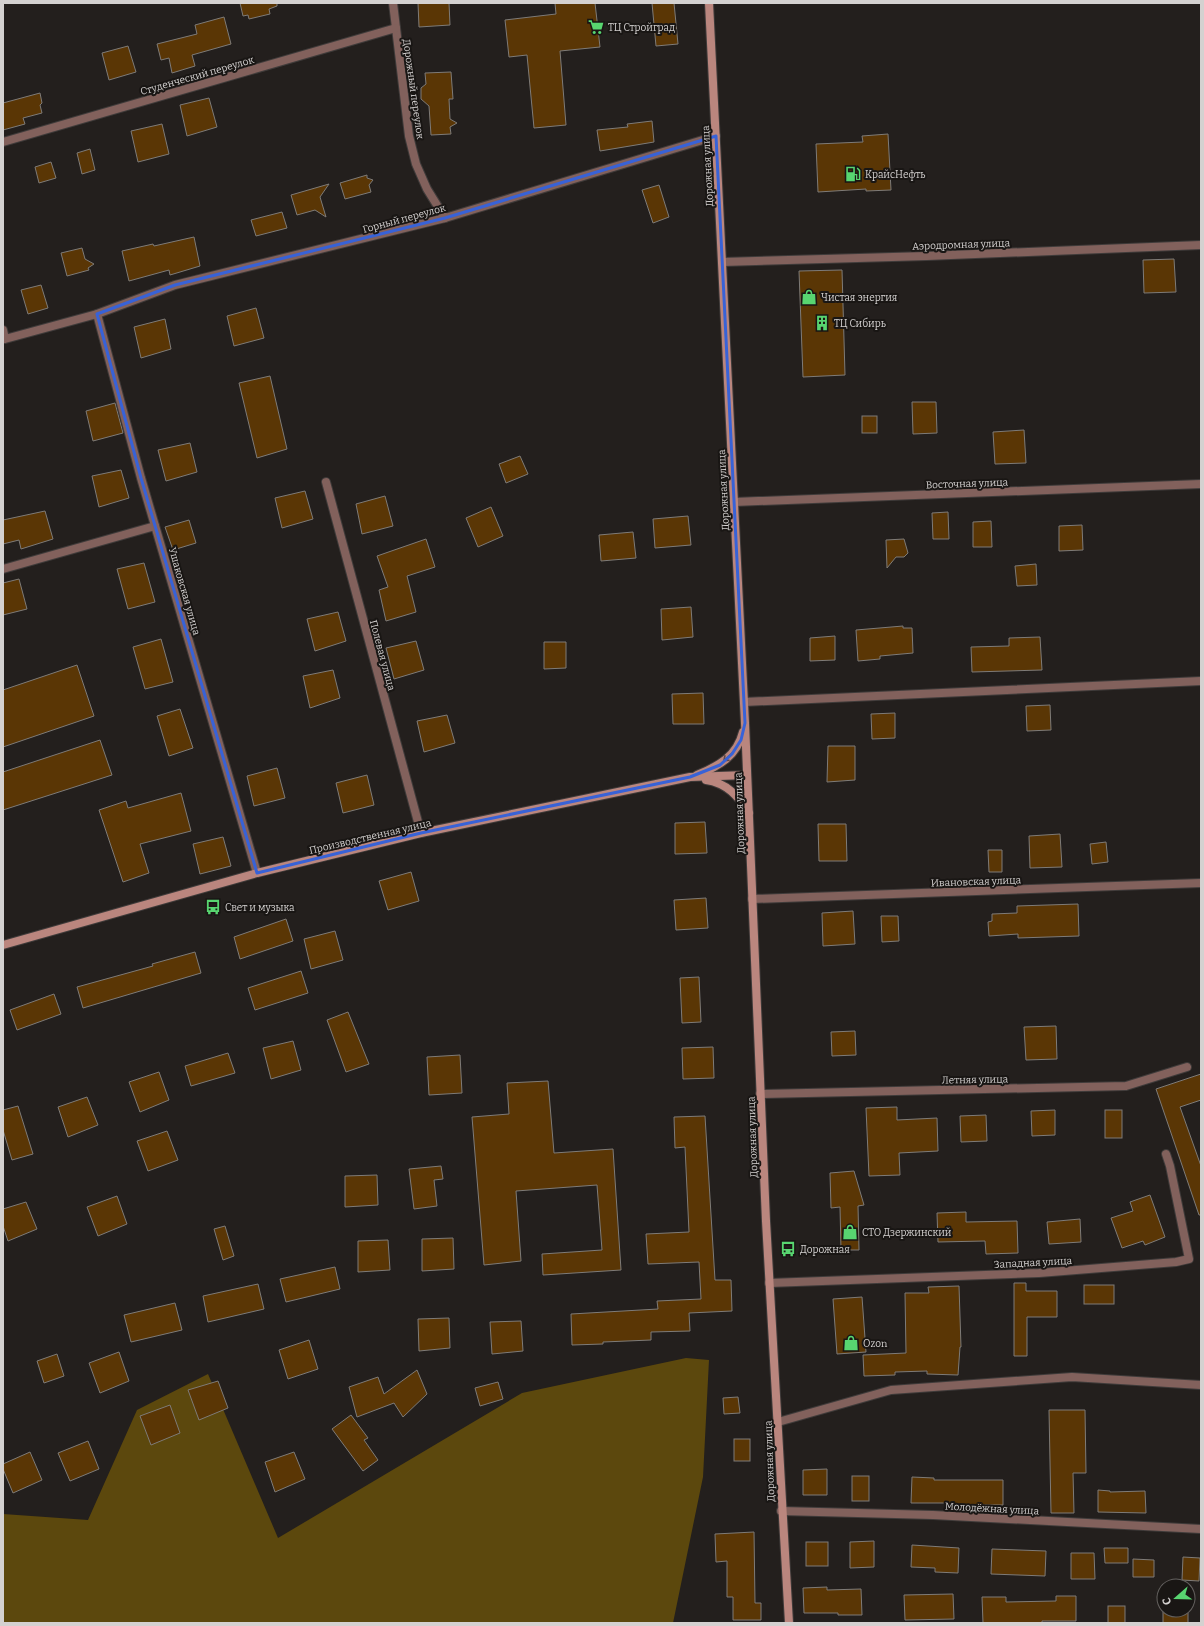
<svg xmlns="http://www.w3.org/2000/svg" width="1204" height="1626" font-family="Bitter,serif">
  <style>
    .forest { fill: #5c480d }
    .building { fill: #5a3605; stroke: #7e7b78 }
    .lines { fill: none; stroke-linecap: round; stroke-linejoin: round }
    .street-casing { stroke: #3f3b3a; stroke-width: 10 }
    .secondary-casing { stroke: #3f3b3a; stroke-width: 10 }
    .street { stroke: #82615c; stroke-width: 8 }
    .secondary { stroke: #ba867e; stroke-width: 8 }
    .oneway { stroke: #614844 }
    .marked { fill: none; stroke: #3862d7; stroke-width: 3; stroke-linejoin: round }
    .labels { text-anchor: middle; stroke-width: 4; stroke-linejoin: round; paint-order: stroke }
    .poi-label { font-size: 10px; fill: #d4d1d0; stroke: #191614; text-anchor: start }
    .street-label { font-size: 10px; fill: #d4d1d0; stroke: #191614 }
  </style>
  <rect width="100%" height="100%" fill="#231f1d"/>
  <path class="forest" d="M686,1358L709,1360L703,1477L673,1623H3V1514L88,1520L137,1410L208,1374L278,1538L522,1393Z"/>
  <g class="building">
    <path d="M240,3H277V6L269,9L270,14L249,19L248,15L243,16Z"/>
    <path d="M418,3H449L450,25L419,27Z"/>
    <path d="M555,3H595L600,47L560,51L566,125L534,128L527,55L509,57L505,20L556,14Z"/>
    <path d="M652,3H674L678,44L656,46Z"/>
    <path d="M224,17L231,44L192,55L195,66L172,73L169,58L161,60L157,44L197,34L195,25Z"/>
    <path d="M128,46L136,72L109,80L102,53Z"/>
    <path d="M451,72L453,99H449L450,119L457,123L450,127L451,134L431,135L429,106L421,99V88L426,84L425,73Z"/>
    <path d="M40,93L42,103L40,105L42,113L23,118L25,124L3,130V103Z"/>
    <path d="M209,98L217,127L187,136L180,105Z"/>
    <path d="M652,121L654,142L600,151L597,130L628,127L627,124Z"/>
    <path d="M162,124L169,154L138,162L131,131Z"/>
    <path d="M888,134L891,190L866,191V189L818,192L816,144L863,142L862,136Z"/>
    <path d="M90,149L95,170L82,174L77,153Z"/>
    <path d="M51,162L56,178L39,183L35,167Z"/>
    <path d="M367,175V178L373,180L369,185L371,192L345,199L340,183Z"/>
    <path d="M329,184L320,197L326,217L315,210L297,215L291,195Z"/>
    <path d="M659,185L669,217L653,223L642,190Z"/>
    <path d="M282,212L287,228L256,236L251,220Z"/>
    <path d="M194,237L200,266L170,275L169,270L129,281L122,251L153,244L154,246Z"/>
    <path d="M82,248L85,259L94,264L88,268L89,270L67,276L61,253Z"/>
    <path d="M1174,259L1176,292L1144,293L1143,260Z"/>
    <path d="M842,270L845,375L803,377L799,271Z"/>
    <path d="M41,285L48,308L28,314L21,290Z"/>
    <path d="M256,308L264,338L234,346L227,316Z"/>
    <path d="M165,319L171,349L141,358L134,327Z"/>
    <path d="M270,376L287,449L257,458L239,383Z"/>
    <path d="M912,402H936L937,433L913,434Z"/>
    <path d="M115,403L123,433L93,441L86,411Z"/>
    <rect x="862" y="416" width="15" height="17"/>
    <path d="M1024,430L1026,463L995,464L993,432Z"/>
    <path d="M190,443L197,472L166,481L158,450Z"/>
    <path d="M520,456L528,474L506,483L499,464Z"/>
    <path d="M121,470L129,498L99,507L92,476Z"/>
    <path d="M305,491L313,519L282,528L275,498Z"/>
    <path d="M385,496L393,526L362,534L356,504Z"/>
    <path d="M491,507L503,536L478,547L466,518Z"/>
    <path d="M45,511L53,539L21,549L19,540L3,544V520Z"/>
    <path d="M948,512L949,539H933L932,513Z"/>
    <path d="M688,516L691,545L655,548L653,519Z"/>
    <path d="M189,520L196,543L173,550L165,527Z"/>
    <path d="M991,521L992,547H973V522Z"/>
    <path d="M1082,525L1083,550L1059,551V526Z"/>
    <path d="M633,532L636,558L601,561L599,535Z"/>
    <path d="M426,539L435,567L407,576L416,612L386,621L379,590L388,587L377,556Z"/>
    <path d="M904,539L908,553L904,557H896L887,568L886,540Z"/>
    <path d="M144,563L155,602L128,609L117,569Z"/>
    <path d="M1036,564L1037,585L1017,586L1015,566Z"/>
    <path d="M19,579L27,609L3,615V583Z"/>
    <path d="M691,607L693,637L662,640L661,609Z"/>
    <path d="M338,612L346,641L315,651L307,619Z"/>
    <path d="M903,626V628H912L913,653L880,656V659L858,661L856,630Z"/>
    <path d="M835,636V660L810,661V638Z"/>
    <path d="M1040,637L1042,670L972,672L971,647L1009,646V638Z"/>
    <path d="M161,639L173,682L145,689L133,647Z"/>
    <path d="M416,641L424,670L394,679L386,648Z"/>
    <path d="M544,642H566V668L544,669Z"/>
    <path d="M77,665L94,716L3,747V690Z"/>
    <path d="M333,670L340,698L310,708L303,676Z"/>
    <path d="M703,693L704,724H673L672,694Z"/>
    <path d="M1050,705L1051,730L1027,731L1026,706Z"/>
    <path d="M180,709L193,748L169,756L157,716Z"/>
    <path d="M895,713V738L872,739L871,714Z"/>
    <path d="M447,715L455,743L424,752L417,721Z"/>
    <path d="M100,740L112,775L3,810V772Z"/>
    <path d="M828,746H855V780L827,782Z"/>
    <path d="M277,768L285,798L254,806L247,776Z"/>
    <path d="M367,775L374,805L343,813L336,783Z"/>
    <path d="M181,793L191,831L140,844L149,873L123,882L99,810L126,801L128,808Z"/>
    <path d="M705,822L707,853L675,854V823Z"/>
    <path d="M818,824H846L847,861H819Z"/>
    <path d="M1060,834L1062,867L1030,868L1029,836Z"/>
    <path d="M223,837L231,866L200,874L193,844Z"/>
    <path d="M1106,842L1108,862L1092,864L1090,844Z"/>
    <path d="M988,850H1002V872H989Z"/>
    <path d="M411,872L419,901L388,910L379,881Z"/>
    <path d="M706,898L708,928L676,930L674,900Z"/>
    <path d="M1078,904L1079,936L1018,938V934L989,936L988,922L992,921V914L1017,913V906Z"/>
    <path d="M853,911L855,944L823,946L822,913Z"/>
    <path d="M881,916H898L899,941L882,942Z"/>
    <path d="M286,919L293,941L240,959L234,937Z"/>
    <path d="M335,931L343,960L311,969L304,939Z"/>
    <path d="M195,952L201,973L83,1008L77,987L153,966L152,964Z"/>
    <path d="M301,971L308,993L255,1010L248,988Z"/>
    <path d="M699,977L701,1022L682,1023L680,978Z"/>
    <path d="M54,994L61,1014L17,1030L10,1010Z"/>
    <path d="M348,1012L369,1064L346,1072L327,1020Z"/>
    <path d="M1056,1026L1057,1059L1026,1060L1024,1027Z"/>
    <path d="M855,1031L856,1055L832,1056L831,1032Z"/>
    <path d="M293,1041L301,1070L271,1079L263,1048Z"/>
    <path d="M713,1047L714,1078L683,1079L682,1048Z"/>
    <path d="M228,1053L235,1073L191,1086L185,1066Z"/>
    <path d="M460,1055L462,1093L429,1095L427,1057Z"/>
    <path d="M159,1072L169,1100L140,1112L129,1082Z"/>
    <path d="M1201,1074V1100L1180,1107L1201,1166V1215H1199L1156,1089Z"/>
    <path d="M548,1081L554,1153L613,1149L621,1270L543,1275L542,1254L602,1250L597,1185L516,1191L521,1261L484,1265L472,1117L509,1114L507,1083Z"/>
    <path d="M87,1097L98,1125L68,1137L58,1107Z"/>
    <path d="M18,1106L33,1154L12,1160L3,1130V1110Z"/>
    <path d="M897,1107V1120L937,1118L938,1151L899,1153L900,1175L869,1176L866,1108Z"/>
    <path d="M1055,1110V1135L1032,1136L1031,1111Z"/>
    <rect x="1105" y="1110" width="17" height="28"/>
    <path d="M986,1115L987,1141L961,1142L960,1116Z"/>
    <path d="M705,1116L715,1280H731L732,1311L689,1313L690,1331L651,1332V1340L603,1342V1344L572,1345L571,1314L658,1309L657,1301L701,1299L699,1262L648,1264L646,1234L689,1232L685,1147L675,1148L674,1117Z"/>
    <path d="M167,1131L178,1160L148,1171L137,1141Z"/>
    <path d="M441,1166L443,1179L434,1180L437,1206L414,1209L409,1169Z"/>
    <path d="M854,1171L864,1205L858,1206L859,1250H841L840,1207L831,1208L830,1173Z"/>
    <path d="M377,1175L378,1205L345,1207V1176Z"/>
    <path d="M1150,1195L1165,1237L1145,1245L1143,1241L1122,1248L1111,1218L1133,1211L1130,1202Z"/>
    <path d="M117,1196L127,1224L98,1236L87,1207Z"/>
    <path d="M26,1202L37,1229L8,1241L3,1226V1209Z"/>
    <path d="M966,1212V1222L1017,1221L1018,1253L986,1254L985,1241L938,1242L937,1213Z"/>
    <path d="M1080,1219L1081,1242L1049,1244L1047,1222Z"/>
    <path d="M225,1226L234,1256L223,1260L214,1229Z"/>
    <path d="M453,1238L454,1269L422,1271V1239Z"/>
    <path d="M388,1240L390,1270L358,1272V1241Z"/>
    <path d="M335,1267L340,1289L286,1302L280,1279Z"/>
    <path d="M1014,1283H1026V1291H1057V1317H1027V1356H1014Z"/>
    <path d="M258,1284L264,1309L208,1322L203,1296Z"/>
    <rect x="1084" y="1285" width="30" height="19"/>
    <path d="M959,1286L961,1347H960L958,1375L927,1374V1371L895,1372V1375L864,1376L863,1355L906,1353L905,1293H929L928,1287Z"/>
    <path d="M862,1297L866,1352L837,1354L833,1299Z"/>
    <path d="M175,1303L182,1330L131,1342L124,1315Z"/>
    <path d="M449,1318L450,1348L419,1351L418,1319Z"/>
    <path d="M521,1321L523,1351L492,1354L490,1322Z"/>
    <path d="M309,1340L318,1369L288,1379L279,1350Z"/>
    <path d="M119,1352L129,1381L100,1393L89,1363Z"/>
    <path d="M57,1354L64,1376L44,1383L37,1361Z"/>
    <path d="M417,1370L427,1394L403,1417L394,1403L357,1417L349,1387L378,1377L384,1394Z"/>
    <path d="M218,1381L228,1408L199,1420L188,1390Z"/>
    <path d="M498,1382L503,1399L480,1406L475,1388Z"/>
    <path d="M738,1397L740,1413L724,1414L723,1398Z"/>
    <path d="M170,1405L180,1433L151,1445L140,1416Z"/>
    <path d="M1049,1410H1085L1086,1473H1073L1074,1513H1051Z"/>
    <path d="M351,1415L368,1438L364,1440L378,1460L363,1471L332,1429Z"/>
    <rect x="734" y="1439" width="16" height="22"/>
    <path d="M88,1441L99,1469L70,1481L58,1453Z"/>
    <path d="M30,1452L42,1480L13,1493L3,1469V1464Z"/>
    <path d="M294,1452L305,1479L275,1492L265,1462Z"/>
    <path d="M827,1469V1495H803V1470Z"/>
    <rect x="852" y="1476" width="17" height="25"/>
    <path d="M912,1477L934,1478V1480H1003V1505H954V1503H911Z"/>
    <path d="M1098,1490L1110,1491V1492L1145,1491L1146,1513L1098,1512Z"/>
    <path d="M754,1532L755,1603H761V1620H733V1597H727V1561L716,1562L715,1534Z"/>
    <path d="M874,1541V1567L850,1568V1542Z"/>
    <rect x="806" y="1542" width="22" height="24"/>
    <path d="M912,1545L959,1548L958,1573L935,1572V1568L911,1567Z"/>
    <path d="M1104,1548H1128V1563H1105Z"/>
    <path d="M992,1549L1046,1551L1045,1576L991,1574Z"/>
    <path d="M1071,1553H1094L1095,1579H1071Z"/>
    <path d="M1183,1557L1200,1558L1199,1581L1182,1580Z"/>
    <path d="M1133,1559L1154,1560V1577H1133Z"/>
    <path d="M827,1587V1590L861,1589L862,1615H838V1613H804L803,1588Z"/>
    <path d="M953,1594L954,1619L905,1620L904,1595Z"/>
    <path d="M1056,1596H1076V1621H1042V1623H983L982,1597H1006V1602L1056,1601Z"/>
    <rect x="1108" y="1606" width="17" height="17"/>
    <rect x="1163" y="1610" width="25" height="13"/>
  </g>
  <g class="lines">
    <defs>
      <g id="street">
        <path d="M393,3L409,136L416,164L427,189L445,218"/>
        <path d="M3,142L396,28"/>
        <path d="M722,262L927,256L1201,245"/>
        <path d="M97,314L141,478L257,873"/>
        <path d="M3,330L5,339L97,314L175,285L445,218L716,136"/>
        <path d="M326,482L421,833"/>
        <path d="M734,502L1201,484"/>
        <path d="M3,569L155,526"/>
        <path d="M744,702L1201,681"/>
        <path d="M752,899L1201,883"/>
        <path d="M760,1094L1126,1086L1187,1067"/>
        <path d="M769,1283L1039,1273L1176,1262L1189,1259L1170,1166L1166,1154"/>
        <path d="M778,1422L891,1390L1072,1377L1201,1385"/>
        <path d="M781,1511L933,1515L1201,1529"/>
      </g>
      <g id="secondary">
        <path d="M709,3L745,723L766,1221L789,1623"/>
        <path d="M697,775C719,766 737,756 743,732"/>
        <path d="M706,780C727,783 738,796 749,813"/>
        <path d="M3,945L257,873L421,833L690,777L747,775"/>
      </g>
    </defs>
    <use href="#street" class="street-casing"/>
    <use href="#secondary" class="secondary-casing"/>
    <use href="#street" class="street"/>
    <use href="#secondary" class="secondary"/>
  </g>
  <defs><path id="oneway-shaft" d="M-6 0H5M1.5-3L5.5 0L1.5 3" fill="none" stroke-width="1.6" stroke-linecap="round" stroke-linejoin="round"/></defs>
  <use class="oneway" href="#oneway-shaft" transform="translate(728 757) rotate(137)"/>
  <path class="marked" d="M716,136L745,723L741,740L732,754L720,765L690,777L421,833L257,873L141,478L97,314L175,285L445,218Z"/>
  <defs>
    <symbol id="supermarket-bare" viewBox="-9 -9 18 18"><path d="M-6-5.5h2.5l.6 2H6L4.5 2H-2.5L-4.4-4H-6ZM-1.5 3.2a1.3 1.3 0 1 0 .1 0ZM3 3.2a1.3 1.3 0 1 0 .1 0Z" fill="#58d570" stroke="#191614" stroke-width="2.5" paint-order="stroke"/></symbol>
    <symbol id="fuel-bare" viewBox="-9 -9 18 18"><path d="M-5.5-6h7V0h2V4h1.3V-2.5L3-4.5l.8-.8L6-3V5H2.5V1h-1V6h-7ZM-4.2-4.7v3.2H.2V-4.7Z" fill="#58d570" stroke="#191614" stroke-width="2.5" paint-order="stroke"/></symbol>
    <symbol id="shop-bare" viewBox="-9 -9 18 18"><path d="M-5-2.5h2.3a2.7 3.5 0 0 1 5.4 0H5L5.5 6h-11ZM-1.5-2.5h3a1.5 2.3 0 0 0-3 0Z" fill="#58d570" stroke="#191614" stroke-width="2.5" paint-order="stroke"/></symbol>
    <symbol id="building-bare" viewBox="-9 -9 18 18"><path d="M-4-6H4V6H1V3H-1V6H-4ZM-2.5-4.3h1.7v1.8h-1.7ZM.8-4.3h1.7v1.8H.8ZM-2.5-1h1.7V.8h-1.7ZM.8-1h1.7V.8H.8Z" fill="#58d570" stroke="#191614" stroke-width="2.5" paint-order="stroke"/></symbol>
    <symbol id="bus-bare" viewBox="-9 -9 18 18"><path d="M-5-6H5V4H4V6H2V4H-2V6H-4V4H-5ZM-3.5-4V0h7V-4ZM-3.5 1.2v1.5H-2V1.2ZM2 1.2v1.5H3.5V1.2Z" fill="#58d570" stroke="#191614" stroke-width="2.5" paint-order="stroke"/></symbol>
  </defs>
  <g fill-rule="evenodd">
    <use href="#supermarket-bare" x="585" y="16" width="22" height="22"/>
    <use href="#fuel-bare" x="842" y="163" width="22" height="22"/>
    <use href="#shop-bare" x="798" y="286" width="22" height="22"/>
    <use href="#building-bare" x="811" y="312" width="22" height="22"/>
    <use href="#bus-bare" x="202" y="896" width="22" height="22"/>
    <use href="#shop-bare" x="839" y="1221" width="22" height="22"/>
    <use href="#bus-bare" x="777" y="1238" width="22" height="22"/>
    <use href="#shop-bare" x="840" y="1332" width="22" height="22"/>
  </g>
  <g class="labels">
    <g class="poi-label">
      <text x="608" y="31">ТЦ Стройград</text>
      <text x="865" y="178">КрайсНефть</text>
      <text x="821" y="301">Чистая энергия</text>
      <text x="834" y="327">ТЦ Сибирь</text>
      <text x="225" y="911">Свет и музыка</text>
      <text x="862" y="1236">СТО Дзержинский</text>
      <text x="800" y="1253">Дорожная</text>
      <text x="863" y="1347">Ozon</text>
    </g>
    <g class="street-label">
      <text transform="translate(197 75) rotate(-16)" y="4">Студенческий переулок</text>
      <text transform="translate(414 89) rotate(82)" y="4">Дорожный переулок</text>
      <text transform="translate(707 166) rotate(-93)" y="4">Дорожная улица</text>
      <text transform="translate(404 218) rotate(-15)" y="4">Горный переулок</text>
      <text transform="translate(961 244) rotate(-2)" y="4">Аэродромная улица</text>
      <text transform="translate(967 483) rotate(-2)" y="4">Восточная улица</text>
      <text transform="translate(723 490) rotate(-93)" y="4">Дорожная улица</text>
      <text transform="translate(185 591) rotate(74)" y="4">Ушаковская улица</text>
      <text transform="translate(383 655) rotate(75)" y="4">Полевая улица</text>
      <text transform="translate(739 813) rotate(-92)" y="4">Дорожная улица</text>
      <text transform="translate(370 836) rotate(-13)" y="4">Производственная улица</text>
      <text transform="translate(976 881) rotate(-2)" y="4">Ивановская улица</text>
      <text transform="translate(975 1079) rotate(-1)" y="4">Летняя улица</text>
      <text transform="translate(752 1137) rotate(-92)" y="4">Дорожная улица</text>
      <text transform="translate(1033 1262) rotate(-3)" y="4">Западная улица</text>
      <text transform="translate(769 1461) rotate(-92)" y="4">Дорожная улица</text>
      <text transform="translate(992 1508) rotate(3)" y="4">Молодёжная улица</text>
    </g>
  </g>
  <rect width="1204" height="1626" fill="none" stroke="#d4d1d0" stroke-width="8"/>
  <g transform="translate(1176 1598) rotate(250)"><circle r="19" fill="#191614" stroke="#64615f"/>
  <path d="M0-3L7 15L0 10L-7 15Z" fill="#58d570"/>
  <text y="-6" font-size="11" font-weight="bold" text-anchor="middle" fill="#d4d1d0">С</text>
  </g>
</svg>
